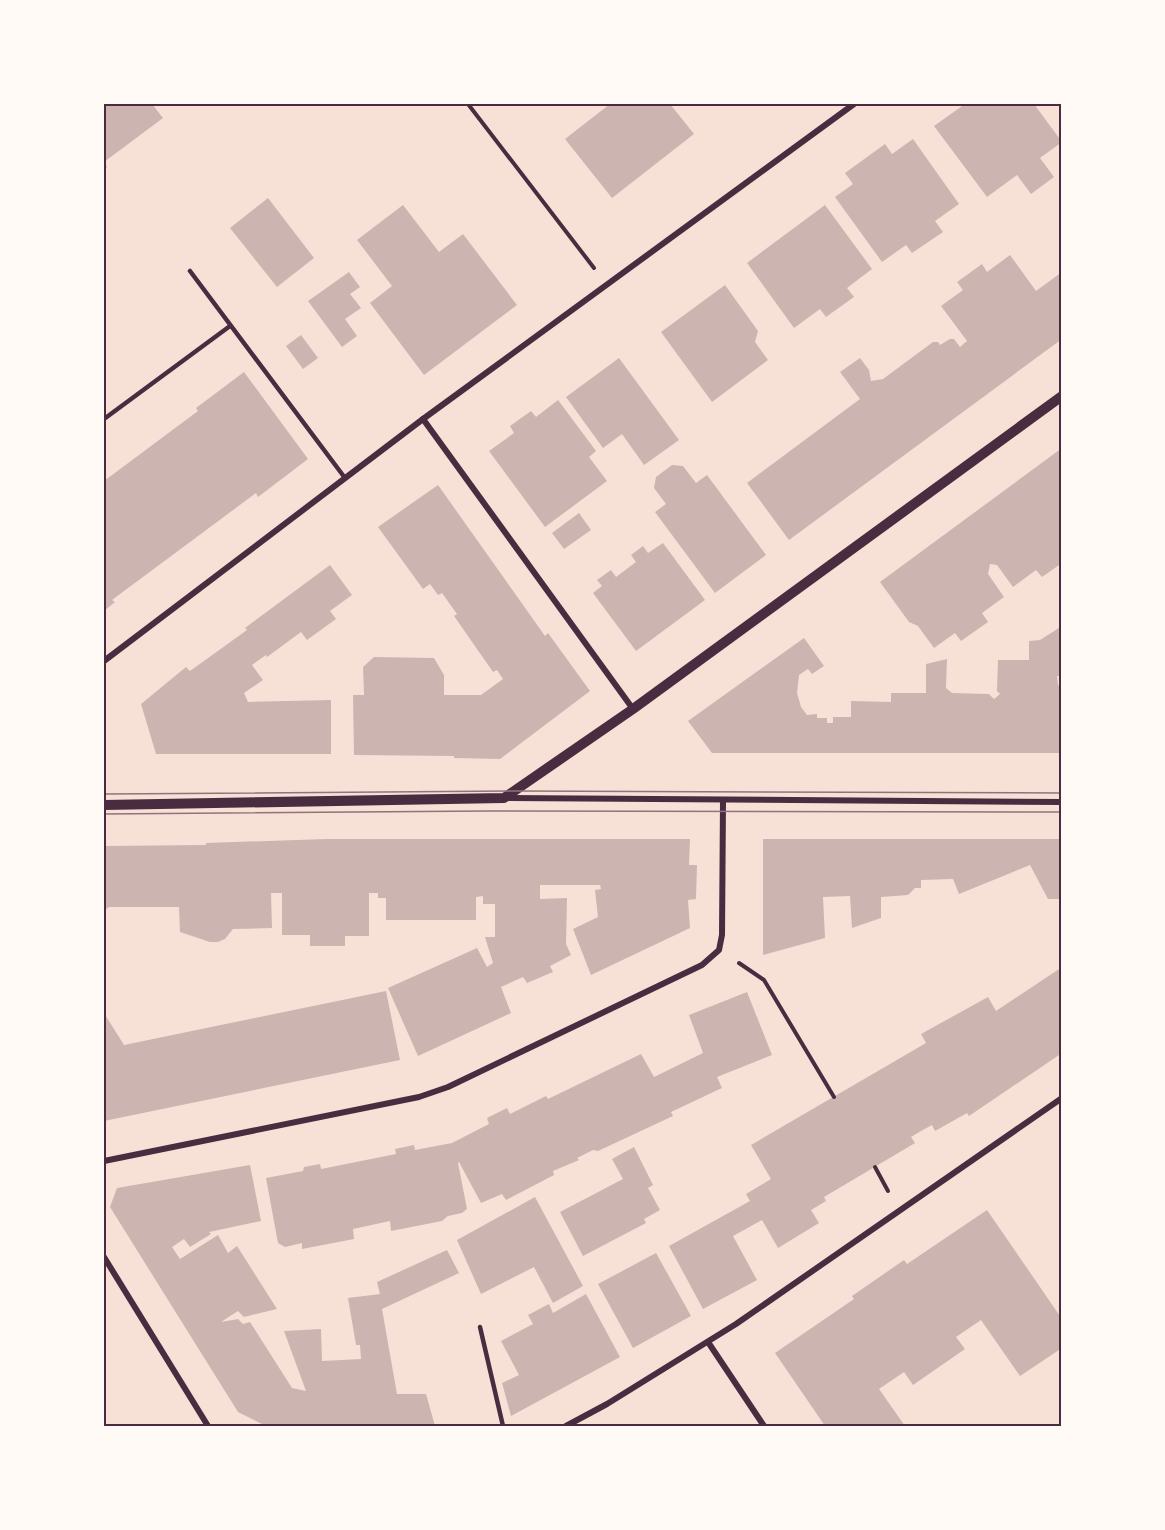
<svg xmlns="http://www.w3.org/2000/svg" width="1165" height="1530" font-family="'Open Sans',sans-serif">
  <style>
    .building { fill: #ccb4b1 }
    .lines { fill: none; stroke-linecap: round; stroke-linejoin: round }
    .path { stroke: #4a2c40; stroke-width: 4 }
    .service { stroke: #4a2c40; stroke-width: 4.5 }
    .minor { stroke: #4a2c40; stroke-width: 6 }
    .tertiary { stroke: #4a2c40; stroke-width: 10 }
    .tram { stroke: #8f747c; stroke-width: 1.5 }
    .neatline { fill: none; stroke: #4a2c40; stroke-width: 2 }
  </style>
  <rect width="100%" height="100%" fill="#f7e1d7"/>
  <g class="building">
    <path d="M104,104H152L163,118L104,162L107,167L104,170Z"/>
    <path d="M610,104H670L694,134L612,198L565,139Z"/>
    <path d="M965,104H1034L1062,142L1040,158L1054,177L1031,194L1017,175L987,197L934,126Z"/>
    <path d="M913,139L959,204L935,221L943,232L912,253L906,245L882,262L835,197L853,184L845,173L885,144L892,154Z"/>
    <path d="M268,198L314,258L277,287L230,228Z"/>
    <path d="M403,205L439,252L463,234L517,305L424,375L370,303L392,286L357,240Z"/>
    <path d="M825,205L872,269L847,288L854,297L826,317L820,309L794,328L747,263Z"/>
    <path d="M1010,255L1036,291L1062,272V339L789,540L747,483L860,399L840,372L860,358L869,370L871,381L883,379L933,342H938L940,345L950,339H954L960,347L967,341L941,306L963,290L957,282L982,264L987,272Z"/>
    <path d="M349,272L360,287L350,294L361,308L345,319L357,336L342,347L308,301Z"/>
    <path d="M725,285L758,331L755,342L768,360L712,402L661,332Z"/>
    <path d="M301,335L318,358L303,369L286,346Z"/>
    <path d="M619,358L679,440L644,465L622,434L603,448L566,397Z"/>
    <path d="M244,372L308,459L258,497L256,493L112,600L115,602L104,611V481L198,411L196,408Z"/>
    <path d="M558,400L596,451L589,457L607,481L545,527L489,451L514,433L510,426L531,411L536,417Z"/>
    <path d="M1062,448V551L1060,552L1062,563L1042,577L1036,570L1013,587L997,565L990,564L988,574L1004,597L982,613L988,622L961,641L955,633L934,648L918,626L909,622L880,582Z"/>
    <path d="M672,465L683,466L696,483L707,475L766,555L715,593L655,512L666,504L654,488L656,477Z"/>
    <path d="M438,485L545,636L548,633L590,691L500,759L454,758V756L354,755L353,695H364L363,667L374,657L434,658L444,675V695H481L503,679L497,670L493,672L454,616L457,614L442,593L438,595L430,584L423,589L378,527Z"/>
    <path d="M579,513L591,530L564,549L552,533Z"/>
    <path d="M663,543L705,600L636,651L593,593L602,586L597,580L611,570L616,577L636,562L631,555L643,546L648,553Z"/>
    <path d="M330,565L352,595L330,611L336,619L307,640L301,632L267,657L266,655L252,665L263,680L244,693L248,702L331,700V754H156L141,704L186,667L190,671L247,630L245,628Z"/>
    <path d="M1062,626V676H1057L1058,685L1062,689V753H712L688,721L804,638L824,666L812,674L808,669L799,675L797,693L801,707L807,715L817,714V718H827V723H833V717H851V701L891,702V693H926V664L947,659L946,688L952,693L989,694L994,699L1000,694L997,691L998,660H1029V641L1040,640Z"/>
    <path d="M326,839H690L689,865H697L696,899L688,900L690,928L591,975L573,929L598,917L595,890L601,889L600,885H540V899L567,898L566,944L571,955L550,966L553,972L527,983L523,977L501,987L511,1013L418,1056L388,988L477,948L487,967L493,963L485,937H495V904H483V896L476,897V920H386V898H378V893H369V936H345V946H310V935H282V893H271L272,928L233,929L225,939L218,942H210L180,932L179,907H109L104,911V846L206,845V843Z"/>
    <path d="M763,839H1062V899H1048L1030,865L959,894L953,879L921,880V888H915L908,895L881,897V918L852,928L850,896L823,897L825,938L763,955Z"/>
    <path d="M1062,967V1053L969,1116L967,1113L935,1131L932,1125L921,1131L911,1137L915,1143L824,1197L826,1201L811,1210L819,1223L778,1248L762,1220L733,1236L757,1280L703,1309L669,1246L750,1201L746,1194L771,1179L751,1145L926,1043L921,1034L988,997L996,1011Z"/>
    <path d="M386,991L400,1060L104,1121V1013L124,1045Z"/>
    <path d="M747,992L772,1055L717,1077L722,1088L671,1112L673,1116L598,1151L593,1150L577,1158L579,1160L553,1171L554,1175L506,1200L502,1194L481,1203L459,1162L458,1163L467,1209L462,1213L448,1216L442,1221L391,1231L390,1221L353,1229L354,1239L302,1249V1243L285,1247L278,1243L266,1178L303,1171L304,1167L320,1164L321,1169L396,1154L395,1149L414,1145L415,1150L452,1143L489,1124L487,1118L507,1108L510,1114L546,1096L548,1099L641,1054L654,1077L703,1053L689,1015Z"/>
    <path d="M634,1147L653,1185L648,1188L660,1210L644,1219L646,1223L583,1256L560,1212L623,1179L612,1159Z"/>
    <path d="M250,1165L261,1221L209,1232L211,1234L190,1247L184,1239L172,1247L180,1259L218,1235L228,1253L237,1246L277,1309L244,1317L238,1311L221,1322L238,1319L243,1324L250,1322L292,1388L306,1391L284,1331L321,1329L322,1361L361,1359L360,1345H356L348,1298L380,1294L377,1282L447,1250L459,1273L382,1309L397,1394H426L435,1426H266L238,1412L110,1207L117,1188Z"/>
    <path d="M535,1197L583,1286L553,1303L534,1267L481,1294L457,1240Z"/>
    <path d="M987,1210L1062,1319V1348L1020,1376L981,1320L956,1337L965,1349L913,1385L904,1372L879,1389L905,1426H825L775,1353L854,1299L852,1296L904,1260L907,1264Z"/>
    <path d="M656,1253L691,1316L633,1348L598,1284Z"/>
    <path d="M586,1294L620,1357L511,1416L502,1383L519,1375L501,1341L533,1324L528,1315L549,1304L553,1313Z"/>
  </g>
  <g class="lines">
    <g class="path">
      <path d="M468,104L594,268"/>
      <path d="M739,963L764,980L834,1097"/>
      <path d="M875,1167L888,1191"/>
    </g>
    <g class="service">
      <path d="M190,271L345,478"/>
      <path d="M104,419L230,326"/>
      <path d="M480,1327L503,1426"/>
    </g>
    <g class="minor">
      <path d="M423,419L633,709"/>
      <path d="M104,661L423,419L854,104"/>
      <path d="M507,798L1062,802"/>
      <path d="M104,1161L419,1097L448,1087L702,965L719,950L722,935L723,801"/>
      <path d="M104,1257L208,1426"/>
      <path d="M708,1342L764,1426"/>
      <path d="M566,1426L607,1404L736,1324L1062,1098"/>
    </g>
    <path class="tertiary" d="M104,805L504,798L633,709L1062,396"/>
    <g class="tram">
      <path d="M104,794L516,791L1062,793"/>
      <path d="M104,814L488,811L1062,812"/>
    </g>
  </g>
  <rect width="1165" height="1530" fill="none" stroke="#fffaf5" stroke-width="210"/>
  <rect x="105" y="105" width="955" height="1320" class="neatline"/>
</svg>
